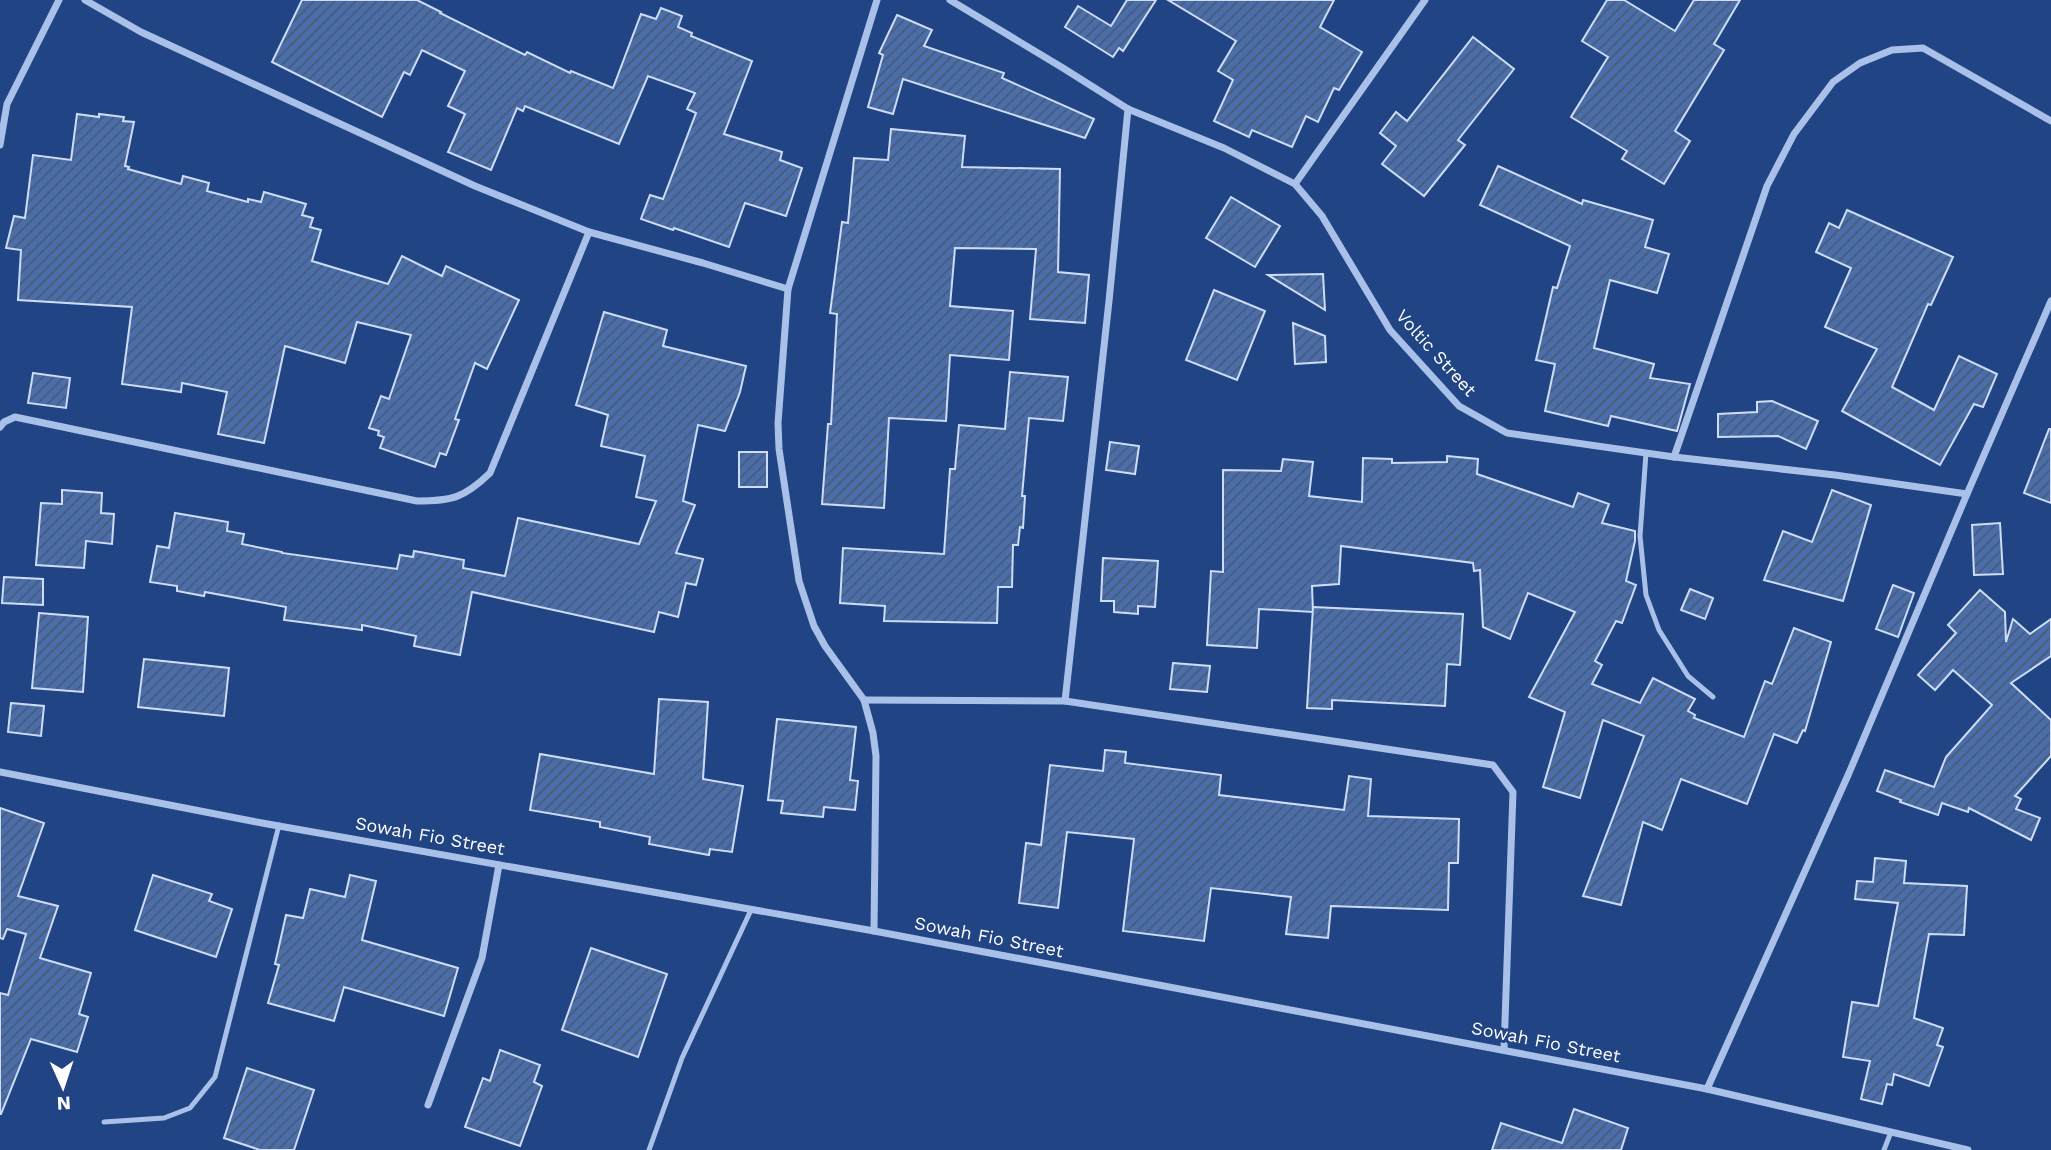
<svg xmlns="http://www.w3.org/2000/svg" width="2051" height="1150" font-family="'Work Sans',sans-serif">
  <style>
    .building { fill: url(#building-hatch); stroke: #cddcf7; stroke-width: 2 }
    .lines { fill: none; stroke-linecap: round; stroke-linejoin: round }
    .service { stroke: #a9c0e9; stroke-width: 5 }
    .minor { stroke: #a9c0e9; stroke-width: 7 }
    .labels { text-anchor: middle; stroke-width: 6; stroke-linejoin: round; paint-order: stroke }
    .street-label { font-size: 18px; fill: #fff; stroke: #214484 }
  </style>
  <defs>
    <pattern id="building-hatch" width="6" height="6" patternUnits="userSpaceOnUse" patternTransform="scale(1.75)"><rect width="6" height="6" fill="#4a6eac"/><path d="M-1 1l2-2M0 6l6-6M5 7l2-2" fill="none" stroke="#4b5a72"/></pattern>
  </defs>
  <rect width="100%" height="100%" fill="#214484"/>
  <g class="building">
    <path d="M302,0H417L441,12L440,13L525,55L527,52L570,73L571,71L613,88L641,14L656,19L661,8L682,16L678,27L692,33L691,36L752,61L724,134L782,152L780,160L802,168L786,216L745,203L729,247L674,228L673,230L641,219L650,195L663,199L696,113L687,109L695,93L648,76L619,144L525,106L523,111L517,108L491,170L448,152L465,114L448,106L465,71L422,50L410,75L404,72L382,117L272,62Z"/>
    <path d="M1127,0H1156L1123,51L1119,48L1113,57L1065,27L1078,6L1111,26Z"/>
    <path d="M1168,0H1334L1320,27L1362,52L1339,90L1334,88L1318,122L1306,116L1292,147L1252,130L1249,137L1214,121L1233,80L1218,71L1236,41Z"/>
    <path d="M1607,0H1624L1675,31L1694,0H1740L1714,44L1724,50L1675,131L1690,141L1664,184L1622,159L1627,151L1571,117L1608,57L1582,41Z"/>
    <path d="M897,15L932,30L924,46L1004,73L1002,78L1094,119L1085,138L903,79L893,114L868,107L883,55L879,53Z"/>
    <path d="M1473,37L1514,69L1458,140L1465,145L1424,196L1382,164L1396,146L1380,133L1396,112L1407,121Z"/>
    <path d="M77,114L99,117V114L124,117L123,121L134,122L125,166L129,167L128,169L181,184L183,176L209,183L207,191L248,202V199L261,202L264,192L306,204L302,215L313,218L310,227L321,230L312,261L388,284L402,256L442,276L446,266L519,300L487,369L475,363L455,419L459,420L446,455L440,453L435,467L380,448L384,437L378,435L379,431L369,428L381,396L389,399L411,335L357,322L345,363L285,346L264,443L218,434L227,392L182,383L181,392L122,384L132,307L18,300L21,250L6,248L14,216L25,218L33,155L71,160Z"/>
    <path d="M891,129L965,136L962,167L1060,169L1058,272L1089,275L1085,323L1030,319L1036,249L955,248L950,306L1013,311L1009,360L950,355L946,421L889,418L884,508L822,504L828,424H831L837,314L830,313L842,222L848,223L854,158L888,160Z"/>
    <path d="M1498,166L1582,204L1583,200L1653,220L1645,247L1669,254L1657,293L1610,280L1594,348L1654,364L1650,378L1690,384L1677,431L1611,416L1608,426L1545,411L1555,364L1536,360L1553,287L1557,288L1570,246L1480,205Z"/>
    <path d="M1231,197L1280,226L1255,267L1206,238Z"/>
    <path d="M1847,210L1953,257L1931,305L1928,304L1892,387L1934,410L1959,356L1997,374L1983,407L1974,404L1940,465L1842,411L1877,349L1825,327L1851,268L1816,252L1829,223L1839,228Z"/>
    <path d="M1323,274L1325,310L1268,275Z"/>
    <path d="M1214,290L1265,311L1237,380L1186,360Z"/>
    <path d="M604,312L667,330L663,346L746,366L740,392L725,431L698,425L683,501L695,505L676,553L703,559L696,585L686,583L678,617L659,612L654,632L472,592L460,655L414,646L416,636L362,625V630L284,620L286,607L205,592L204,596L177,591V586L150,582L157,546L169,548L175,513L228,522L227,531L244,534L242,544L282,552V553L397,569L400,555L413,557L414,551L464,560L463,568L505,576L518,518L639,544L656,501L636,497L645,456L601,446L608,415L576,405Z"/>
    <path d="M1293,323L1325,336L1326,362L1295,364Z"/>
    <path d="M1010,372L1068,377L1063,421L1029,418L1022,496H1025L1023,528L1020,527L1018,545H1013L1012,587H998L997,623L884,621L885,606L840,603L843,548L944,554L950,469H955L959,425L1005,429Z"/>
    <path d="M33,373L70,378L66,408L28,403Z"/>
    <path d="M1772,401L1818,421L1806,449L1778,436L1718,437V414L1757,412V402Z"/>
    <path d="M2049,429H2051V503L2024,493Z"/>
    <path d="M1110,442L1139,446L1135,474L1106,470Z"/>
    <rect x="739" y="452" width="28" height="35"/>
    <path d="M1447,456L1478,459L1477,474L1573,507L1578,493L1609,504L1602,523L1635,531V541L1626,581L1636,585L1622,623L1616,621L1595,661L1602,665L1592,684L1640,703L1653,678L1695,699L1688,711L1695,715L1694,718L1744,737L1765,681L1772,684L1794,628L1831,642L1805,731L1803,730L1797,743L1774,734L1747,804L1681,779L1662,830L1643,822L1621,905L1583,896L1644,736L1603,720L1580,798L1543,787L1565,712L1529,697L1575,612L1528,593L1510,639L1483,627L1480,570L1474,571L1473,563L1341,546L1339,584L1312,586L1313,612L1259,609L1257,648L1207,645L1211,571L1223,572V470L1281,471L1283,459L1313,462L1309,496L1362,502L1363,458L1392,459V463L1447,462Z"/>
    <path d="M62,490L102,493L101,513L114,514L112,544L86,541L84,568L36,565L41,503L62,504Z"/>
    <path d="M1832,490L1871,505L1843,601L1764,580L1783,531L1812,542Z"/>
    <path d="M2000,523L2003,574L1974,575L1972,525Z"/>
    <path d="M1103,558L1158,561L1155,607L1138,606V614L1114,612V601H1101Z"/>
    <path d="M4,577L43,579V605L2,603Z"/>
    <path d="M1893,585L1914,593L1898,637L1876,629Z"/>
    <path d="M1690,589L1713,598L1705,619L1681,610Z"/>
    <path d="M1980,590L2005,612L2006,642L2013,619L2030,634L2051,619V656L2011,683L2051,720V756L2015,796L2021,799L2016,809L2040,818L2031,840L1969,808L1968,812L1942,803L1938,815L1900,802L1901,800L1877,791L1885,770L1934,787L1946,757L1992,705L1953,670L1935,690L1918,675L1956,633L1948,625Z"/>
    <path d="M1313,607L1463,614L1460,665L1447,664L1445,706L1332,700V709L1307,708Z"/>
    <path d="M39,613L88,617L83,692L32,688Z"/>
    <path d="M144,659L229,668L224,716L138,707Z"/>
    <path d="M1173,663L1210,666L1207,692L1170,689Z"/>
    <path d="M659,699L708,702L703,779L743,786L732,852L710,849L709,855L649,844L650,837L600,827V822L530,810L540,754L654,774Z"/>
    <path d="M11,703L44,706L41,736L8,732Z"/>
    <path d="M777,719L856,727L850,780L858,781L855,810L824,807L823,817L781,813L783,801L768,800Z"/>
    <path d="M1105,750L1126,752L1125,763L1221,775L1219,795L1344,810L1349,776L1371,779L1368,816L1459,819L1458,863H1449L1448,910L1331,906L1328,938L1286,934L1291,897L1211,888L1204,941L1123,931L1134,839L1067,832L1058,908L1019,903L1026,843L1041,845L1050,765L1103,771Z"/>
    <path d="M0,808L44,823L18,896L58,906L40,958L91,973L79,1014L88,1017L77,1052L31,1039L1,1114H0V993L8,995L26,934L7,929L3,939L0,938Z"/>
    <path d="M1875,858L1906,861L1904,883L1967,886L1964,935L1929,934L1914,1018L1943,1028L1937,1045L1943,1047L1929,1086L1894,1074L1892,1085L1887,1084L1882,1104L1861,1099L1870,1061L1843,1057L1852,1002L1878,1006L1898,903L1855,899L1857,881L1873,882Z"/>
    <path d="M153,875L212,894L209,901L232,909L216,957L135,930Z"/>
    <path d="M350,875L376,881L362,940L458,968L444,1016L344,987L334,1021L268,1003L279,965L275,964L286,915L303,918L310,889L345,897Z"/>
    <path d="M591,948L667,974L638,1057L562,1030Z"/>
    <path d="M500,1050L540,1065L534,1082L542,1086L520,1146L465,1127L483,1078L490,1081Z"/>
    <path d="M247,1068L314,1090L294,1150H260L224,1138Z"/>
    <path d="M1574,1109L1628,1128L1621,1150H1492L1501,1123L1562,1143Z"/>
  </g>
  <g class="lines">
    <g class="service">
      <path d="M1646,453L1640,536L1646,595L1659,630L1688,676L1713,697"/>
      <path d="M104,1122L164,1118L190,1108L215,1077L279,825"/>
      <path d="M649,1150L682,1058L751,910"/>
      <path d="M1884,1150L1891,1132"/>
    </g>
    <g class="minor">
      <path d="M85,0L141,32L475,186L589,232L703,263L788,289L877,0"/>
      <path d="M950,0L1063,68L1128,109L1224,148L1295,184L1322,216L1390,330L1459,406L1507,433L1674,457L1835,475L1967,494"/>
      <path d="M0,145L7,104L59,0"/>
      <path d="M1295,184L1425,0"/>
      <path d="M788,289L778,423L779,449L799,581L814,626L825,646L864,700L873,733L876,756L874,931"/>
      <path d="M0,427L4,422L15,417L417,501C452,501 464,498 490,473L589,232"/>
      <path d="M1674,457L1767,186L1794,134L1833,82L1860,63L1892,50L1923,48L2051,121"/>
      <path d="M864,700L1065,701L1493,765L1513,792L1504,1050"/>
      <path d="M1065,701L1109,301L1128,109"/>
      <path d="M0,772L262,823L874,931L1707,1089L1968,1150"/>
      <path d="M1707,1089L1849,773L1967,494L2051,301"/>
      <path d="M428,1105L482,958L499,865"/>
    </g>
  </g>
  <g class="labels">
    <g class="street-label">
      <text transform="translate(1436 353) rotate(48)" y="6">Voltic Street</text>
      <text transform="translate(430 836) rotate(10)" y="6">Sowah Fio Street</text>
      <text transform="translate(989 937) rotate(11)" y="6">Sowah Fio Street</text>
      <text transform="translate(1546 1042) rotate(11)" y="6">Sowah Fio Street</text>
    </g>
  </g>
  <g transform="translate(63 1087) rotate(177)" stroke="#214484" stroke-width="5" paint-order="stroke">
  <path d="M0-5L12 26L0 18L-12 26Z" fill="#ffffff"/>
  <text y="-10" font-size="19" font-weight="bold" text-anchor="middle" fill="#ffffff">N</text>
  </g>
</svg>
